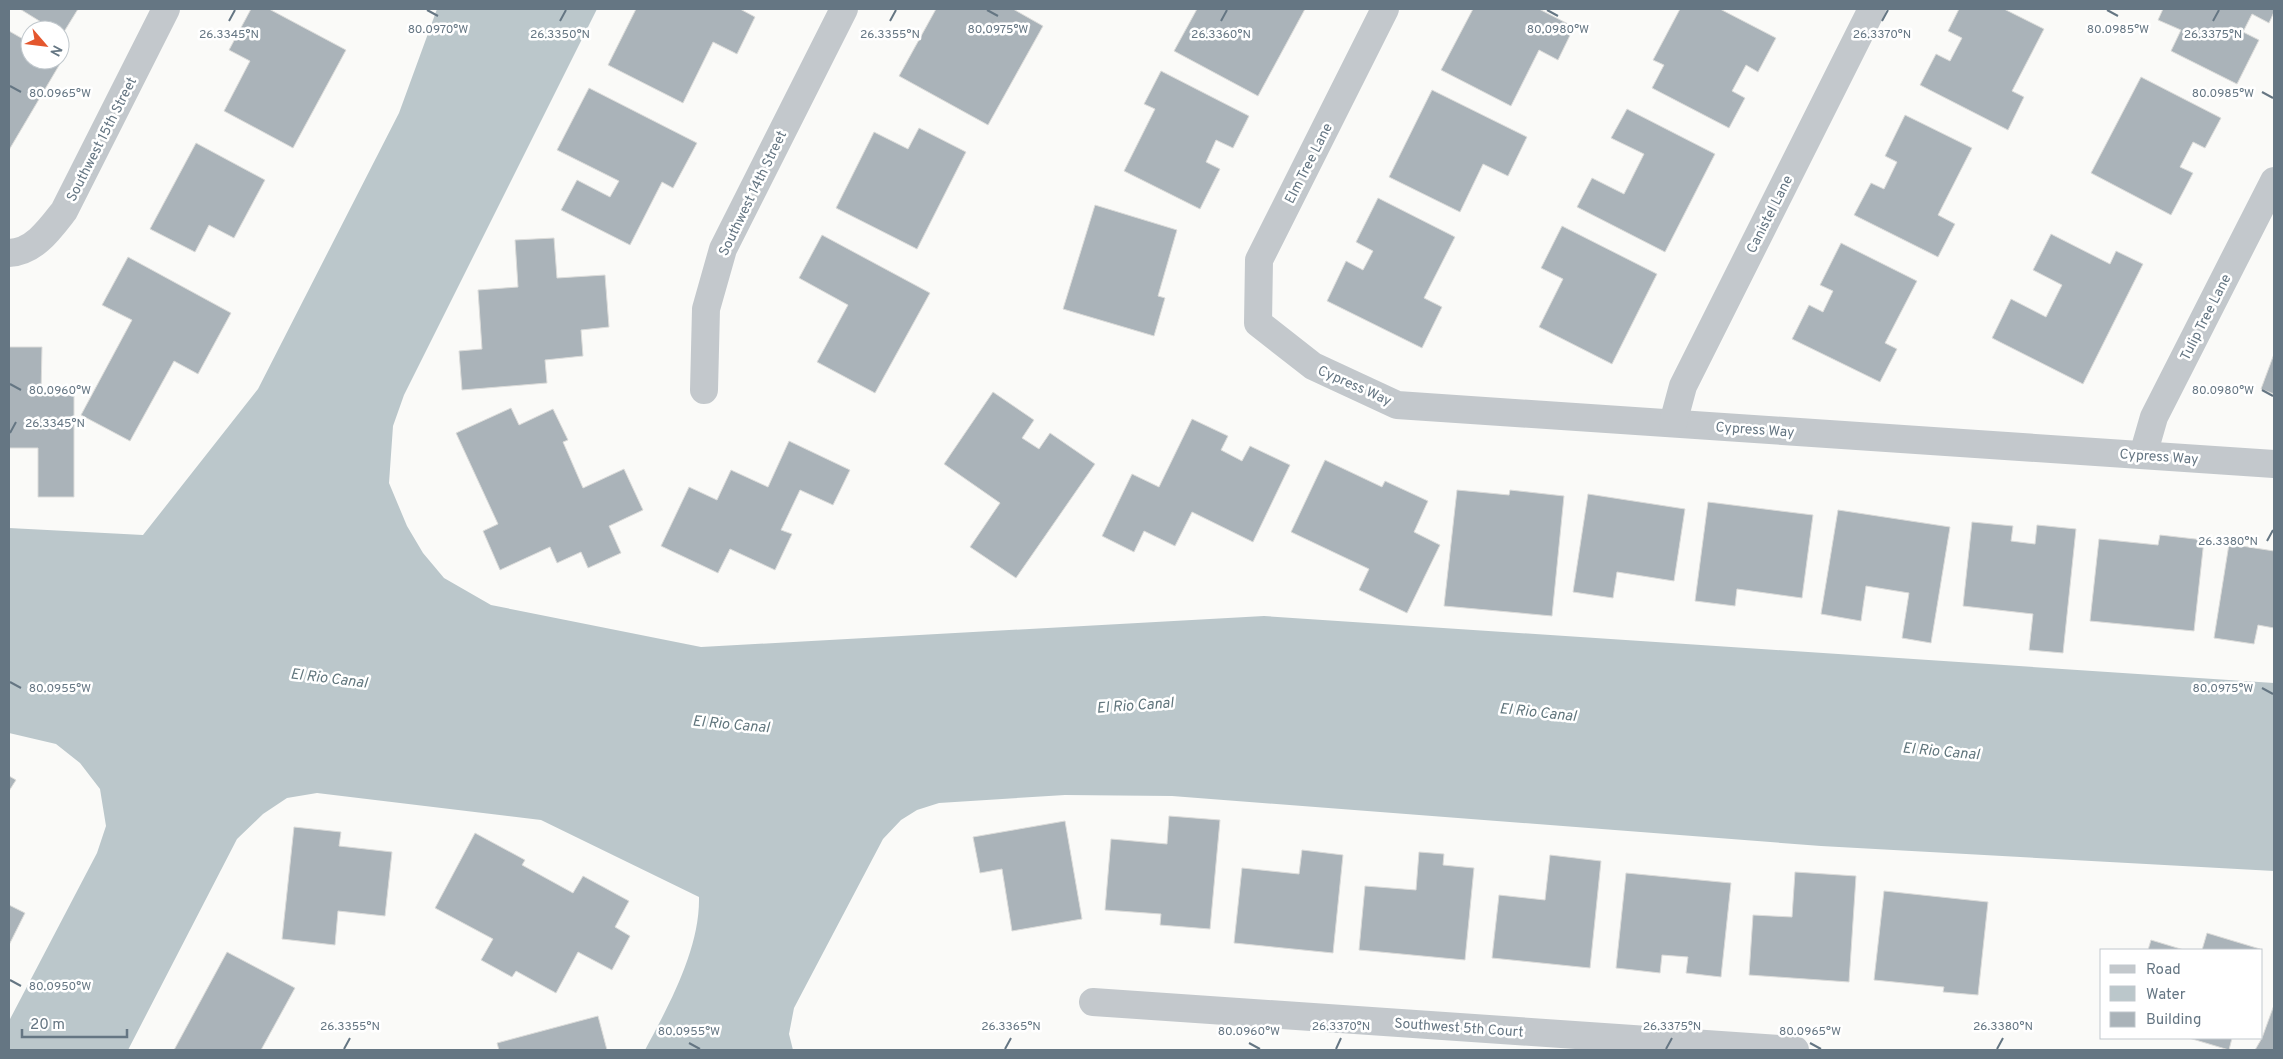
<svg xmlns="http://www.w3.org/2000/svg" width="2283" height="1059" font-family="Overpass,sans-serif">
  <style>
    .water { fill: #bbc7cb }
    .building { fill: #aab3b9; stroke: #dcdcda }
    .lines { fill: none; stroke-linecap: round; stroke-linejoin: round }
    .minor { stroke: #c3c8cc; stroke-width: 28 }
    .ticks { fill: none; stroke: #657683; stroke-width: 2 }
    .labels { text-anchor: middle; stroke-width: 5; stroke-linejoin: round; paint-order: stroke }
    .street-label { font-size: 14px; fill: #657683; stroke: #fff }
    .water-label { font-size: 15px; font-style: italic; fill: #60757c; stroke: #fff }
    .ticks-label { font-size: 12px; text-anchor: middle; fill: #657683; stroke: #fff; stroke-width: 5; stroke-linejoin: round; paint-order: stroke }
  </style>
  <rect width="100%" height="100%" fill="#fafaf8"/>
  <path class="water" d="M437,9H597L404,395L393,426L389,483L407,526L423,553L444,578L491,605L701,647L1264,616L2274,683V871L1821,846L1172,796L1065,795L939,803L917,810L901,820L883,839L794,1008L789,1034L793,1050H645C669,1005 700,949 699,897L541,820L317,793L287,798L263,814L237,839L128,1050H9V1021L97,853L106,826L100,789L80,763L56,744L9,733V528L143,535L258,389L399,113Z"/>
  <g class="building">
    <path d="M20,9H78L62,35L60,30H54Z"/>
    <path d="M251,9H269L346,50L293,148L224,111L250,61L229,50Z"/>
    <path d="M636,9H740L755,17L737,54L713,42L683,103L608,65Z"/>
    <path d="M936,9H1013L1043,26L988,125L899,76Z"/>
    <path d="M1197,9H1305L1258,96L1174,51Z"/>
    <path d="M1473,9H1539L1574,27L1558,60L1539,50L1511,106L1441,70Z"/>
    <path d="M1680,9H1720L1776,38L1758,72L1746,65L1732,91L1745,98L1729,128L1652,88L1664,65L1653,60Z"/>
    <path d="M1959,9H2004L2044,29L2012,91L2024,97L2008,130L1920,85L1936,54L1950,61L1962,38L1948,31Z"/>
    <path d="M2163,9H2274V12L2269,23L2252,14L2243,32L2259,40L2237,84L2171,51L2181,30L2158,20Z"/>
    <path d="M9,31L30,43V60L61,62L9,150Z"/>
    <path d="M1161,71L1249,116L1233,148L1216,140L1206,162L1220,169L1200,209L1124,171L1155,109L1144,104Z"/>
    <path d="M2141,77L2221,118L2205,148L2193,142L2180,167L2193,173L2171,215L2091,173Z"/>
    <path d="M589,88L697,143L673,188L662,182L630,245L561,210L577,180L610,197L619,181L557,150Z"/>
    <path d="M1432,90L1527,137L1508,176L1483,164L1460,212L1389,177Z"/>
    <path d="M1627,109L1715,154L1665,252L1577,207L1592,178L1624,194L1644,154L1611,138Z"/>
    <path d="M1905,115L1972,148L1938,215L1955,224L1938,257L1854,215L1871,183L1884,189L1897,162L1885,156Z"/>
    <path d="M919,128L966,152L917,249L836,208L874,132L908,149Z"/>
    <path d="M196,143L265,180L234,238L209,225L195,252L150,229Z"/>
    <path d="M1378,198L1455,237L1424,298L1442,307L1422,348L1327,301L1346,261L1363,270L1373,251L1356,242Z"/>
    <path d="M1095,205L1177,230L1158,296L1165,298L1154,336L1063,309Z"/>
    <path d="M1562,226L1657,274L1612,364L1539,327L1563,279L1541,268Z"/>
    <path d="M2051,234L2110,264L2116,251L2143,264L2083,384L1992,338L2011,299L2046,317L2062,285L2033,270Z"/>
    <path d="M822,235L930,293L875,393L817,362L848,305L799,278Z"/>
    <path d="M554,238L557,278L605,275L609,327L581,330L583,356L545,360L547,383L462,390L459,351L482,349L478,290L518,287L515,240Z"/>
    <path d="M1841,243L1917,281L1885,343L1897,349L1880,382L1792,339L1809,305L1823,312L1833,291L1820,285Z"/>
    <path d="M128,257L231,313L198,374L174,361L130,441L81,415L132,320L102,305Z"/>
    <path d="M9,347H42L41,394H74V497H38V448H9Z"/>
    <path d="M2274,354V394L2261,389Z"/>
    <path d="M993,392L1034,420L1022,438L1039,449L1050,433L1095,464L1016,578L970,547L1000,503L944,464Z"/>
    <path d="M511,408L519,425L553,409L568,440L563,442L583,488L624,469L643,510L609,526L621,553L588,568L581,552L557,563L550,547L500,570L483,531L498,524L456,433Z"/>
    <path d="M1192,419L1228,436L1221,450L1242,461L1250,446L1290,465L1253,542L1192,512L1175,546L1144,531L1134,552L1102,536L1132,474L1159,487Z"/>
    <path d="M789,441L850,470L833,505L800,490L781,530L792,534L775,570L730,549L718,573L661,546L689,487L717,500L731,470L768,487Z"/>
    <path d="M1325,460L1382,487L1385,481L1428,501L1414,532L1440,545L1407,613L1359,590L1369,569L1291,532Z"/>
    <path d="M1457,490L1509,495L1510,490L1564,496L1552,616L1444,606Z"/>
    <path d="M1588,494L1685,509L1674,581L1617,572L1613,598L1573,592Z"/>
    <path d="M1708,502L1813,515L1802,598L1737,589L1735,606L1695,601Z"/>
    <path d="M1838,510L1950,527L1931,643L1902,638L1909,593L1866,586L1861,621L1821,614Z"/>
    <path d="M1972,522L2013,526L2011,541L2035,544L2037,525L2076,529L2063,653L2029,650L2033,614L1963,606Z"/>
    <path d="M2160,535L2204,540L2194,631L2090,621L2099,539L2158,545Z"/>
    <path d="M2229,544L2274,551V628L2258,625L2254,644L2214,638Z"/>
    <path d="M9,776L16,780L9,791Z"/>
    <path d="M1169,816L1220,820L1210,929L1160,925L1161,914L1105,910L1111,839L1167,844Z"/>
    <path d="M1065,821L1082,919L1012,931L1002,869L980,873L973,837Z"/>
    <path d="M294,827L341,832L339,846L392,852L385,916L338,911L335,945L282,939Z"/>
    <path d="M475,833L525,860L522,865L573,893L583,876L629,901L615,927L630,936L612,970L578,952L556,993L516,971L512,977L481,960L493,939L435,908Z"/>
    <path d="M1302,850L1343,855L1333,953L1234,943L1242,868L1299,874Z"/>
    <path d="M1419,852L1444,854L1443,865L1474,868L1465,960L1359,950L1365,886L1416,890Z"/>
    <path d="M1550,855L1601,861L1590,968L1492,958L1499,895L1545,900Z"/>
    <path d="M1795,872L1856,876L1849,982L1749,975L1753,915L1792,917Z"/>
    <path d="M1626,873L1731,883L1721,977L1686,973L1688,957L1662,955L1660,973L1616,968Z"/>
    <path d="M1884,891L1988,902L1978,995L1943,992L1944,987L1874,980Z"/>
    <path d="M9,905L25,913L9,945Z"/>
    <path d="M2207,933L2260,949V950H2202Z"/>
    <path d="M2151,940L2184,950H2148Z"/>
    <path d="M227,952L295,988L261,1050H174Z"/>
    <path d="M2274,1005V1050H2255L2262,1038Z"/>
    <path d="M598,1016L607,1050H499L497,1043Z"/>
    <path d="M2189,1038H2232L2229,1050Z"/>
  </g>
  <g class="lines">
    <g class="minor">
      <path d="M1385,9L1259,260L1258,323L1313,366L1397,405L2274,464"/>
      <path d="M9,253C34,252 50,229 64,211L166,9"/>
      <path d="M704,390L706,309L723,249L844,9"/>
      <path d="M1673,423L1683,386L1872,9"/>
      <path d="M2143,455L2154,417L2274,181"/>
      <path d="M1093,1002L1795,1050"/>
    </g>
  </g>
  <path class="ticks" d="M427,10L438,16M987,10L998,16M1547,10L1558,16M2107,10L2118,16M229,21L235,10M560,21L566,10M890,21L896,10M1221,21L1227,10M1882,21L1888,10M2213,21L2219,10M10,86L21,92M2262,92L2273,98M10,384L21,390M2262,390L2273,396M10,433L16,422M2267,541L2273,530M10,682L21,688M2262,688L2273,694M10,980L21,986M689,1043L700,1049M1249,1043L1260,1049M1810,1043L1821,1049M344,1049L350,1038M1005,1049L1011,1038M1336,1049L1341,1038M1666,1049L1672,1038M1997,1049L2003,1038"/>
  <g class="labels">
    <g class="street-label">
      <text transform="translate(101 139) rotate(-63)" y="5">Southwest 15th Street</text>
      <text transform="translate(1308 163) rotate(-63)" y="5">Elm Tree Lane</text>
      <text transform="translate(752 193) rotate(-64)" y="5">Southwest 14th Street</text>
      <text transform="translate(1769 214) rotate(-63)" y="5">Canistel Lane</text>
      <text transform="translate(2205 317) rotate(-63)" y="5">Tulip Tree Lane</text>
      <text transform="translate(1355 385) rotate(24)" y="5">Cypress Way</text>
      <text transform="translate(1755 429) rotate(4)" y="5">Cypress Way</text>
      <text transform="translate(2159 456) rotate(4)" y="5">Cypress Way</text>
      <text transform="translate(1459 1027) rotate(4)" y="5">Southwest 5th Court</text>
    </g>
    <g class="water-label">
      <text transform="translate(329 678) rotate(7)" y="5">El Rio Canal</text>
      <text transform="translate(1135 705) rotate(-4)" y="5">El Rio Canal</text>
      <text transform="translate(1538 712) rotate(6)" y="5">El Rio Canal</text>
      <text transform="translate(731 724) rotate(5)" y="5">El Rio Canal</text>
      <text transform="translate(1941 751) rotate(5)" y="5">El Rio Canal</text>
    </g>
  </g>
  <g class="ticks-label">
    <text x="438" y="33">80.0970°W</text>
    <text x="998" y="33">80.0975°W</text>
    <text x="1558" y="33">80.0980°W</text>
    <text x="2118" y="33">80.0985°W</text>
    <text x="229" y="38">26.3345°N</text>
    <text x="560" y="38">26.3350°N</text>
    <text x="890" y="38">26.3355°N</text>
    <text x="1221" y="38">26.3360°N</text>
    <text x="1882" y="38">26.3370°N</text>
    <text x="2213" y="38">26.3375°N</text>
    <text x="60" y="97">80.0965°W</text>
    <text x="2223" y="97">80.0985°W</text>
    <text x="60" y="394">80.0960°W</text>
    <text x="2223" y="394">80.0980°W</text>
    <text x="55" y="427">26.3345°N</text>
    <text x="2228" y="545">26.3380°N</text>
    <text x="60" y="692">80.0955°W</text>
    <text x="2223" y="692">80.0975°W</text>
    <text x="60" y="990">80.0950°W</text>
    <text x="350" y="1030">26.3355°N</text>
    <text x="1011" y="1030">26.3365°N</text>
    <text x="1341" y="1030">26.3370°N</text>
    <text x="1672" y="1030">26.3375°N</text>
    <text x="2003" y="1030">26.3380°N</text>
    <text x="689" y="1035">80.0955°W</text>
    <text x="1249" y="1035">80.0960°W</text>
    <text x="1810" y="1035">80.0965°W</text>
  </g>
  <rect width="2283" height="1059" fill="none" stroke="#657683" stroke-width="20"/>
  <rect x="2100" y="949" width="162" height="90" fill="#ffffff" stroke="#c1c8cd"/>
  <rect x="2110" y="965" width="25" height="8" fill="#c3c8cc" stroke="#c1c8cd"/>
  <text x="2146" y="974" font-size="15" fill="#657683">Road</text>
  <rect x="2110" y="986" width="25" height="15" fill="#bbc7cb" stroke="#c1c8cd"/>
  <text x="2146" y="999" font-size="15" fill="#657683">Water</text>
  <rect x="2110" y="1012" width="25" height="15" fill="#aab3b9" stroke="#c1c8cd"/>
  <text x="2146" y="1024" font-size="15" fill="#657683">Building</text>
  <g transform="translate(45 45) rotate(118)"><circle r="24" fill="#ffffff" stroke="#c1c8cd"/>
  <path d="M0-4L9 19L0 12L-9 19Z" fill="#e4572e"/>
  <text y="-8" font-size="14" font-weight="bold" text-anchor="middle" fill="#657683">N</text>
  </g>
  <path d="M22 1029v8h105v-8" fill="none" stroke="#657683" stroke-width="2.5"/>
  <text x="30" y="1029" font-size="15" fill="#657683" stroke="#ffffff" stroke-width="4" paint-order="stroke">20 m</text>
</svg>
